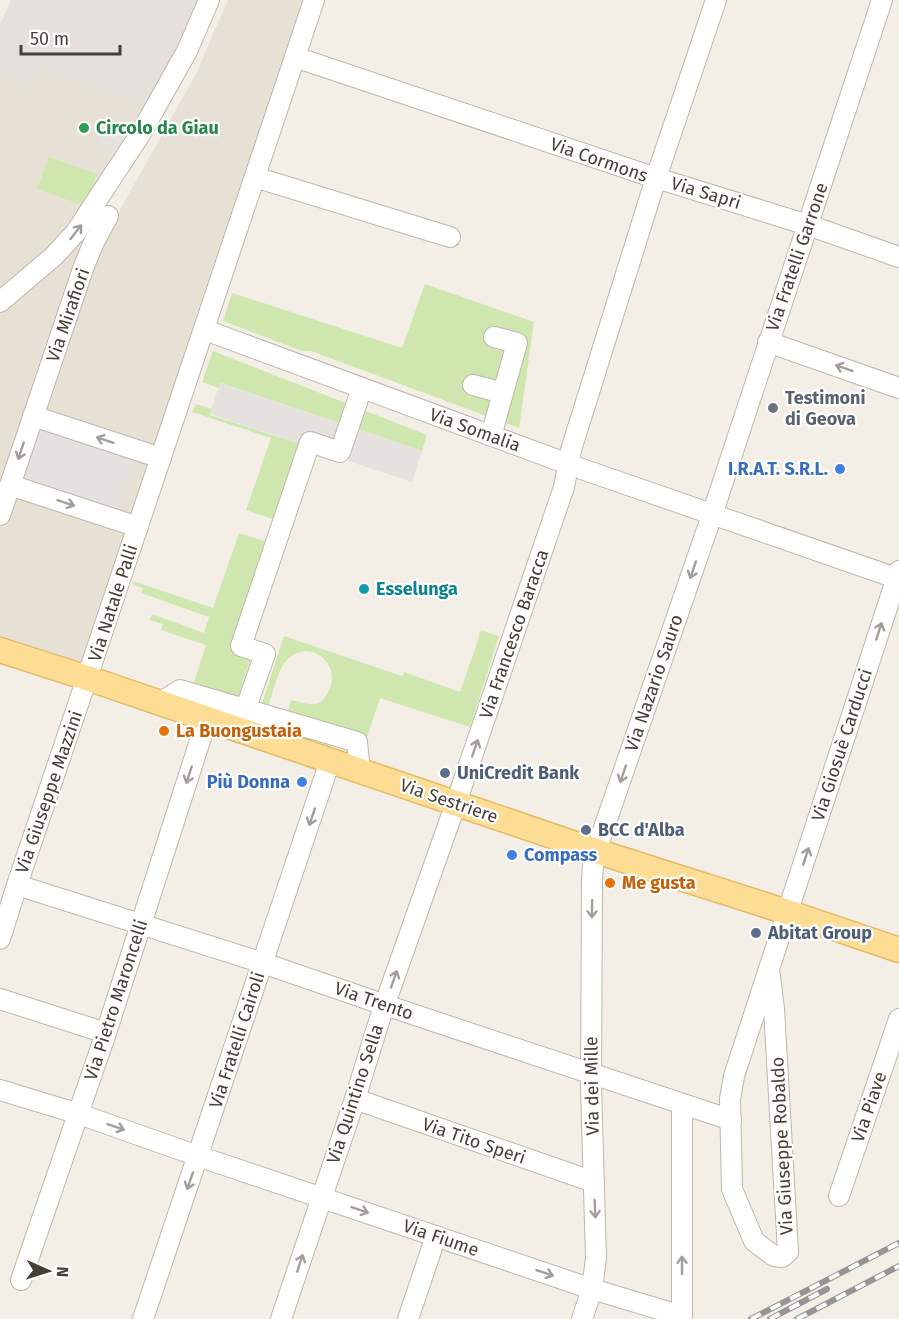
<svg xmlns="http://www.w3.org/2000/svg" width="899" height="1319" font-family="'Fira Sans',sans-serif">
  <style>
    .residential { fill: #e7e0d4 }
    .industrial { fill: #e5e0db }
    .green { fill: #cfe7af }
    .parking { fill: #e4e1de }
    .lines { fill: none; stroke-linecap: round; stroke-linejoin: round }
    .minor-casing { stroke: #beb6a9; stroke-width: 22 }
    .major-casing { stroke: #e3ba64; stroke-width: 27 }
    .minor { stroke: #fff; stroke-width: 20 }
    .major { stroke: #fddd94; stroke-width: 24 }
    .rail-casing { stroke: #959595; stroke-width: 6 }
    .rail { stroke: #fff; stroke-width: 4; stroke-dasharray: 11; stroke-linecap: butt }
    .oneway { stroke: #a29f9a }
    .leisure-dot { fill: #2e9e5b; stroke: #fff; stroke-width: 2 }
    .worship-dot { fill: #6b7280; stroke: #fff; stroke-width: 2 }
    .shop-dot { fill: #3f7fe0; stroke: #fff; stroke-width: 2 }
    .culture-dot { fill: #0f9aa8; stroke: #fff; stroke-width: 2 }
    .food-dot { fill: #e8710a; stroke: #fff; stroke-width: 2 }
    .service-dot { fill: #5c6f8a; stroke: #fff; stroke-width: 2 }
    .labels { text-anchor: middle; stroke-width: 4.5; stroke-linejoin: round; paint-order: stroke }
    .leisure-label { font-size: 18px; font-weight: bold; fill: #27864d; stroke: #fff; text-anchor: start }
    .street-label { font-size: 18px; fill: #463f35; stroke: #fff }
    .worship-label { font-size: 18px; font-weight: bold; fill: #5b616d; stroke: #fff; text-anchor: start }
    .shop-label { font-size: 18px; font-weight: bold; fill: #366cbe; stroke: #fff; text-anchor: end }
    .culture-label { font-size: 18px; font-weight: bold; fill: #0d838f; stroke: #fff; text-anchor: start }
    .food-label { font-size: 18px; font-weight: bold; fill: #c56008; stroke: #fff; text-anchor: start }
    .service-label { font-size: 18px; font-weight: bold; fill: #4e5e75; stroke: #fff; text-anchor: start }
  </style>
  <rect width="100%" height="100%" fill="#f3efe6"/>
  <g class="residential">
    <path d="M228,0H307L154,454L38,414L93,258L196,74Z"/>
    <path d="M47,70L149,106L73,230L0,298V74L28,86Z"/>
    <path d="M89,230L95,234L0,501V306Z"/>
    <path d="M35,422L152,462L84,668L0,642V528Z"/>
  </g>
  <path class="industrial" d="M11,0H202L149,106L47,70L28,86L0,74V25Z"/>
  <g class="green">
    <path d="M49,157L97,174L85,206L37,189Z"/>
    <path d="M425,284L534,322L519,428L311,351H302L223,321L232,293L402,348Z"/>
    <path d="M213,351L427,435L422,451L221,383L219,388L202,382Z"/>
    <path d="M196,404L212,409L210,415L303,445L278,521L246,510L271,438L192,412Z"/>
    <path d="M239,533L270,543L236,649L252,655L237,699L193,685L206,645L161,630L163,624L150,620L152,614L204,633L209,617L141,593L143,588L134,585L133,581L213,608Z"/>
    <path d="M483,631L499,636L470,727L380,698L367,737L288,712L291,700C298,701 307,705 314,704C318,704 323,700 325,697C347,669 312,635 287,660C277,670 273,694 268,707L261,706L284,636L402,676L404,672L460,692L479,637V632Z"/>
  </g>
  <g class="parking">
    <path d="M111,120L134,130L118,153L95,145L105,123Z"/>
    <path d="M220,383L339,423L337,433L357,429L422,451L412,482L345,460L348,451L303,445L210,414Z"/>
    <path d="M41,427L135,459L118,511L23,479Z"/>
  </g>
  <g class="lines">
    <defs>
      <g id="minor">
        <path d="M295,57L650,176L808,225L899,257"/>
        <path d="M255,177L450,237"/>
        <path d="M0,302L54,256L76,232L141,133L187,51L209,0"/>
        <path d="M205,330L579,468L899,579"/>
        <path d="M768,342L899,388"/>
        <path d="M473,385L503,393"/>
        <path d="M33,416L161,458"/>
        <path d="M491,436L517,343L494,337"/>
        <path d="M10,485L138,527"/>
        <path d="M0,515L84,266L94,242L108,216"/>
        <path d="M160,703L180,690L357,742L360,771"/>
        <path d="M238,730L265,654L241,646L310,442L340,452L362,388"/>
        <path d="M17,885L263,963L385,1005L731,1120"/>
        <path d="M0,939L17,885L87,678L314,0"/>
        <path d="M769,969L774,1009L788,1252L782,1257L774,1256L754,1241L732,1189L730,1099L734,1076L899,571"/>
        <path d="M0,999L106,1033"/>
        <path d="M0,1090L79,1114L198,1156L592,1289L682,1316V1104"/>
        <path d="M355,1099L594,1182"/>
        <path d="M839,1196L899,1019"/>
        <path d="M21,1280L106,1033L207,719"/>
        <path d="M143,1319L330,761"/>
        <path d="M281,1319L355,1099L381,1015L456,803L564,487L571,450L656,178L716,0"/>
        <path d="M408,1319L436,1236"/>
        <path d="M582,1319L592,1289L596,1258L591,1086L592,880L593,865L596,851L712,515L882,0"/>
      </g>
      <path id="major" d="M0,650L87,678L596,851L787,912L899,950"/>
    </defs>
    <use href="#minor" class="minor-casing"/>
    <use href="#major" class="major-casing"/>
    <use href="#minor" class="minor"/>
    <use href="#major" class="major"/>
    <defs>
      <g id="rail">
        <path d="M751,1319L899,1243"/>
        <path d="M770,1319L827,1289"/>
        <path d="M797,1319L899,1266"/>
      </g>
    </defs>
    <use href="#rail" class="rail-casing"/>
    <use href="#rail" class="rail"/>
  </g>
  <defs><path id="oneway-shaft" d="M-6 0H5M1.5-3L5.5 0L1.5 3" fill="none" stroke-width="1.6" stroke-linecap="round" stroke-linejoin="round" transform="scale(1.5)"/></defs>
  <g class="oneway">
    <use href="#oneway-shaft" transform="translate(76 232) rotate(-52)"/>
    <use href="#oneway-shaft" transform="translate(844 368) rotate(-161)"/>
    <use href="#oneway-shaft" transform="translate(105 440) rotate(-162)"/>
    <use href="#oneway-shaft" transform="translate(21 451) rotate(108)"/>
    <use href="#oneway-shaft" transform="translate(66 503) rotate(18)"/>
    <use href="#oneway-shaft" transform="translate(693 570) rotate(109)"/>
    <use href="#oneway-shaft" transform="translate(879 631) rotate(-72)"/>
    <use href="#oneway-shaft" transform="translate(475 748) rotate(-71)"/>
    <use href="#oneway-shaft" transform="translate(623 774) rotate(109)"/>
    <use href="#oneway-shaft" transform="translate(189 775) rotate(108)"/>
    <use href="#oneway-shaft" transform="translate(312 817) rotate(109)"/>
    <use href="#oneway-shaft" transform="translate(806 856) rotate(-72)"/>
    <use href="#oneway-shaft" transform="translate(592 909) rotate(91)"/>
    <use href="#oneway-shaft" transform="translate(394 979) rotate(-71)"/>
    <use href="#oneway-shaft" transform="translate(116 1127) rotate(19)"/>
    <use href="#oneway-shaft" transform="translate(190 1181) rotate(109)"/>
    <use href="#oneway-shaft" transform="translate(595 1209) rotate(88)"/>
    <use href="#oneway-shaft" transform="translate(360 1210) rotate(19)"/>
    <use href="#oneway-shaft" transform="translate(300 1263) rotate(-72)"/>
    <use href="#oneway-shaft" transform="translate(682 1265) rotate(-90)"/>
    <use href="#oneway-shaft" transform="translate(545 1273) rotate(19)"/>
  </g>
  <circle class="leisure-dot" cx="84" cy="128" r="6"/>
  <circle class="worship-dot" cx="773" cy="408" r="6"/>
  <g class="shop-dot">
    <circle cx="840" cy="469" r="6"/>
    <circle cx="302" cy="782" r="6"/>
    <circle cx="512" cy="855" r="6"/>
  </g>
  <circle class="culture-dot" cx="364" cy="589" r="6"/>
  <g class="food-dot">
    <circle cx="164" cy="731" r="6"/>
    <circle cx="610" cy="883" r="6"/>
  </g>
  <g class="service-dot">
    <circle cx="445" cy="773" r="6"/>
    <circle cx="586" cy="830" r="6"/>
    <circle cx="756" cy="933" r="6"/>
  </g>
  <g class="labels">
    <g class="leisure-label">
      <text x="96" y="134">Circolo da Giau</text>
    </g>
    <g class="street-label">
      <text transform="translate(599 160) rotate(19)" y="6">Via Cormons</text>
      <text transform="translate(706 193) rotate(17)" y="6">Via Sapri</text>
      <text transform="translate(797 257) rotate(-71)" y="6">Via Fratelli Garrone</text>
      <text transform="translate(68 315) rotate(-71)" y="6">Via Mirafiori</text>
      <text transform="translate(475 430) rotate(20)" y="6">Via Somalia</text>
      <text transform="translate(113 603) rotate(-72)" y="6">Via Natale Palli</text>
      <text transform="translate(514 634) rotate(-71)" y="6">Via Francesco Baracca</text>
      <text transform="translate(654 683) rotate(-71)" y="6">Via Nazario Sauro</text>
      <text transform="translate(842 745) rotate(-72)" y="6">Via Giosuè Carducci</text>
      <text transform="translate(49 792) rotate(-71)" y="6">Via Giuseppe Mazzini</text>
      <text transform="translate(449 801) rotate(19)" y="6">Via Sestriere</text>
      <text transform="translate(116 1000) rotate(-72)" y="6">Via Pietro Maroncelli</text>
      <text transform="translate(374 1001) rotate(19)" y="6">Via Trento</text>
      <text transform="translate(237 1040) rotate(-72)" y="6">Via Fratelli Cairoli</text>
      <text transform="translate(592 1086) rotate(-91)" y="6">Via dei Mille</text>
      <text transform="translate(355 1094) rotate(-72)" y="6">Via Quintino Sella</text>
      <text transform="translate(869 1107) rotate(-71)" y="6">Via Piave</text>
      <text transform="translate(474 1141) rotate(19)" y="6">Via Tito Speri</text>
      <text transform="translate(782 1146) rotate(-93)" y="6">Via Giuseppe Robaldo</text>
      <text transform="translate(441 1238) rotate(19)" y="6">Via Fiume</text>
    </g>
    <g class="worship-label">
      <text x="785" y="404">Testimoni<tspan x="785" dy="21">di Geova</tspan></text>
    </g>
    <g class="shop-label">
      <text x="828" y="475">I.R.A.T. S.R.L.</text>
      <text x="290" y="788">Più Donna</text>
      <text x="524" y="861" text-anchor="start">Compass</text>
    </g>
    <g class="culture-label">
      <text x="376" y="595">Esselunga</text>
    </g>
    <g class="food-label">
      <text x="176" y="737">La Buongustaia</text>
      <text x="622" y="889">Me gusta</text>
    </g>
    <g class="service-label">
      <text x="457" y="779">UniCredit Bank</text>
      <text x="598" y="836">BCC d'Alba</text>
      <text x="768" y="939">Abitat Group</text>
    </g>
  </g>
  <g transform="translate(48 1271) rotate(93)" stroke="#ffffff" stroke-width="4.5" paint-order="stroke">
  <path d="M0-4.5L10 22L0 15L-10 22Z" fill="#463f35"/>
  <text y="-9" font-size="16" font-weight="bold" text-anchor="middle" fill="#463f35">N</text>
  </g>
  <path d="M21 45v9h99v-9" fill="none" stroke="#463f35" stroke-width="3"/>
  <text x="30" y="45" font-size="18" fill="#463f35" stroke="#ffffff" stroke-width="4.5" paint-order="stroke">50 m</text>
</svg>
